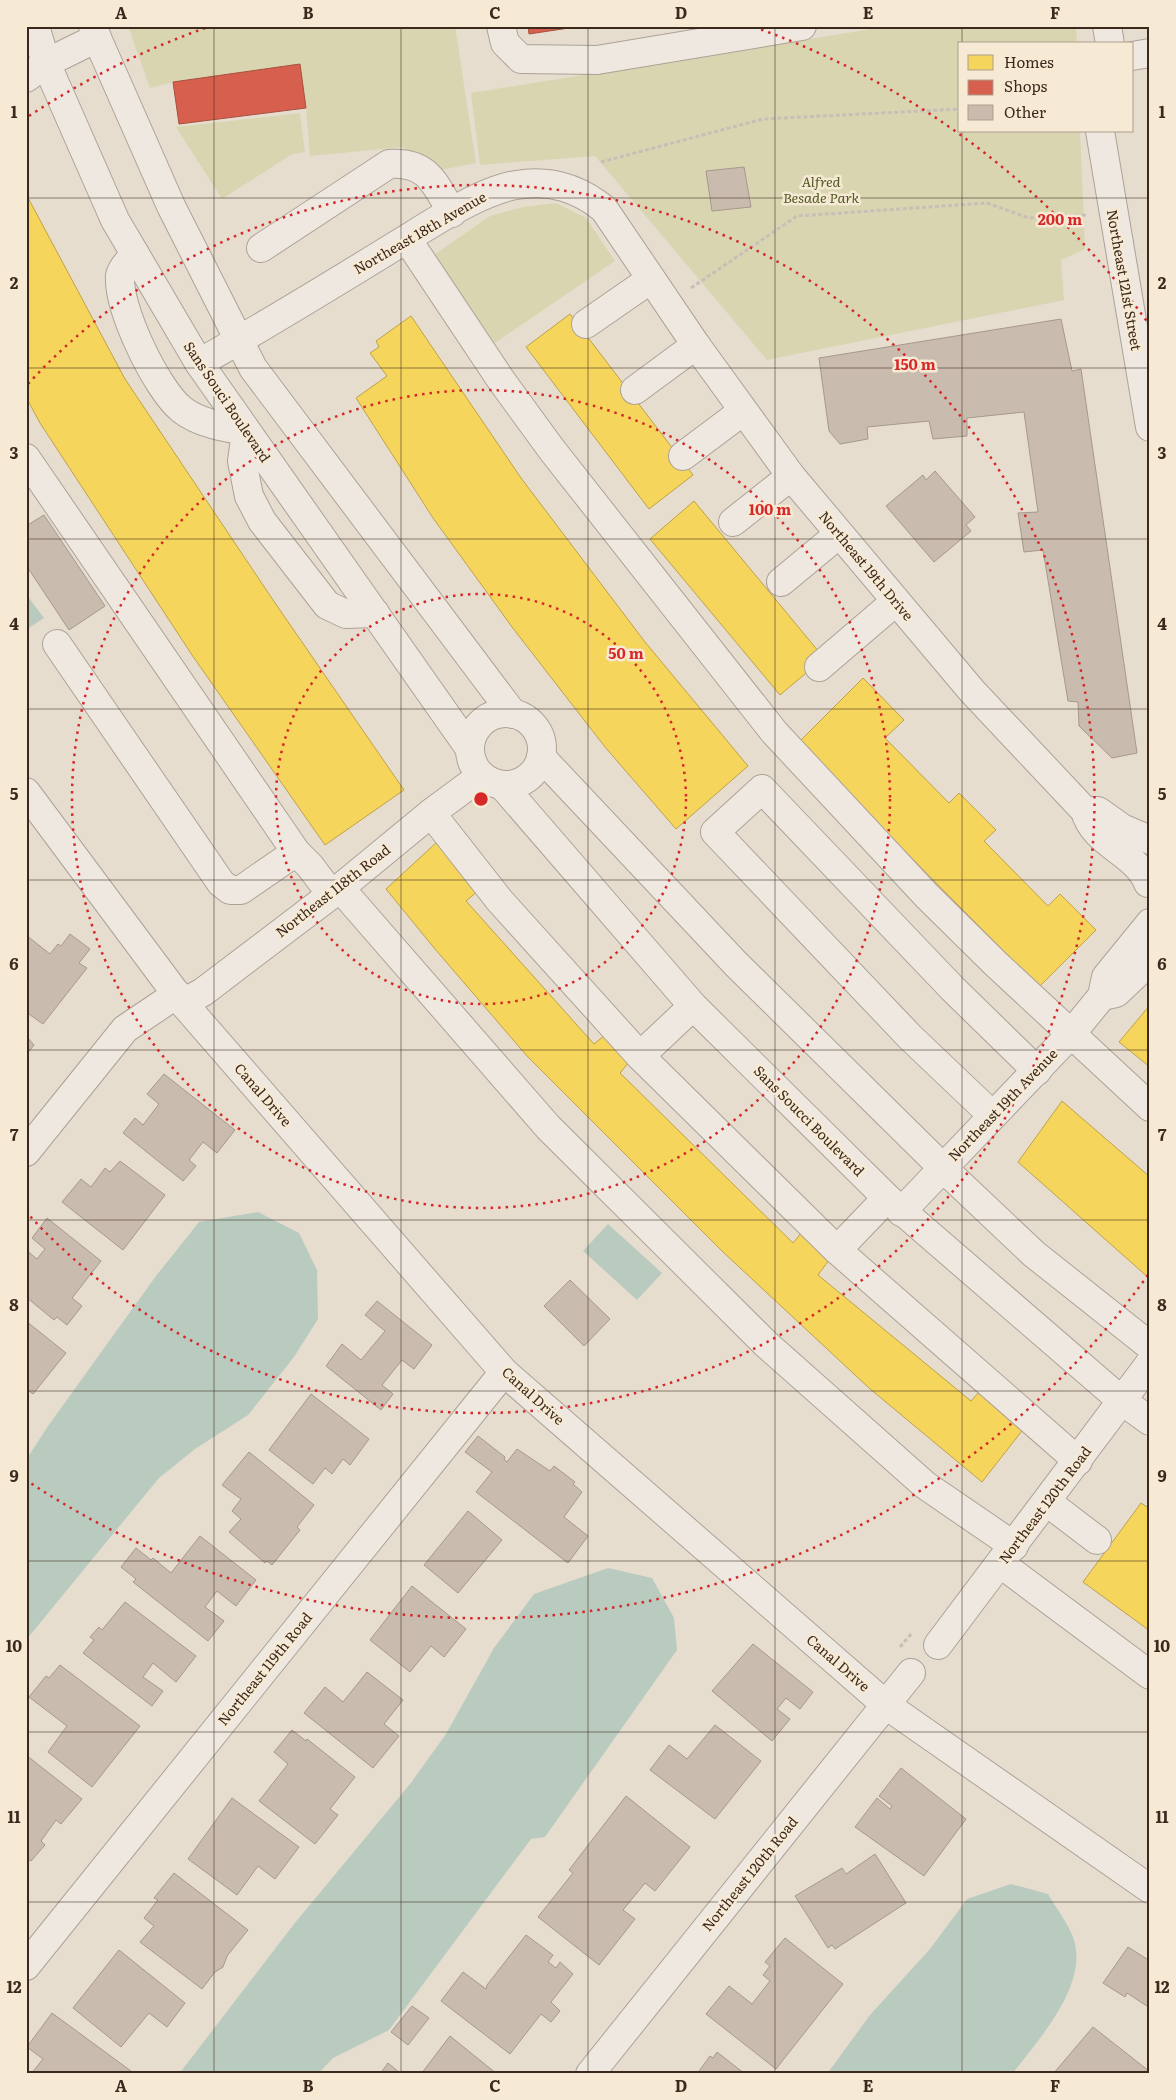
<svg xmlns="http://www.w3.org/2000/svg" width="1176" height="2100" font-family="Literata,serif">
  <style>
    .green { fill: #d9d5b1 }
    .water { fill: #b9cbbf }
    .homes { fill: #f6d55c; stroke: #bea149 }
    .shops { fill: #d6604d; stroke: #a8503f }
    .building { fill: #cabbaf; stroke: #a7988d }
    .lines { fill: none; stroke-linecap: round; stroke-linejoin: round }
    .minor-casing { stroke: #aca297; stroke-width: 30 }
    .path { stroke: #c7bfb7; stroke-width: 3; stroke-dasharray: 4 2.5; stroke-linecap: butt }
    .minor { stroke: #eee8e0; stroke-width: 28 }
    .grid { fill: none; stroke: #3c291e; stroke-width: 1; stroke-opacity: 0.55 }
    .ring { fill: none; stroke: #d62828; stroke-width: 2.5; stroke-dasharray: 2.5 5 }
    .labels { text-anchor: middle; stroke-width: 5; stroke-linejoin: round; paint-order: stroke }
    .park-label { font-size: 14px; font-style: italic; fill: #515924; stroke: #f7ead5 }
    .street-label { font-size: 14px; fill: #3c291e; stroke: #f7ead5 }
    .centre { fill: #d62828; stroke: #f7ead5; stroke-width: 2.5 }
    .ring-label { font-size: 15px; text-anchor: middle; font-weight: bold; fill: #d62828; stroke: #f7ead5; stroke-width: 5; stroke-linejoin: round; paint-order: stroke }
    .neatline { fill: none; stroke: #3c291e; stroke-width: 2 }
    .grid-label { font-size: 16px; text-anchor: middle; font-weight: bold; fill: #3c291e }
  </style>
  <rect width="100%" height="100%" fill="#e6ddcf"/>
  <g class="green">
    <path d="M128,26H455L476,163L436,171L403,147L310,156L306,108L179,124L173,82L150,88Z"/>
    <path d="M891,26H1076L1077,44H960V131H1080L1085,249L1061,260L1064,300L767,360L595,156L480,165L471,93Z"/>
    <path d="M300,113L305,152L291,155L222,199L176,127Z"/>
    <path d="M556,203L586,218L615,261L489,347L431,257L490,216L523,207Z"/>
  </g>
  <g class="water">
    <path d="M26,594L44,618L26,630Z"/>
    <path d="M258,1212L299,1233L317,1270L318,1319L294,1357L248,1415L195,1449L159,1478L26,1640V1460L48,1426L156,1276L199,1222Z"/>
    <path d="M608,1224L662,1273L637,1300L583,1251Z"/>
    <path d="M608,1568L652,1578L674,1618L677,1650L545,1837L531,1839L389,2030L333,2058L318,2074H179L294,1924L410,1784L446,1734L494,1648L534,1594Z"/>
    <path d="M1011,1884L1048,1894C1056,1908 1067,1922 1073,1937C1090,1984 1039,2039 1012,2074H827L870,2015L930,1949L967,1899Z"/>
  </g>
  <g class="homes">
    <path d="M26,194L125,379L273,600L404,790L325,845L192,655L40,423L26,397Z"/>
    <path d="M570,314L693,475L649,509L526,347Z"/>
    <path d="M411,316L521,478L645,642L748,766L676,829L605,747L512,627L433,518L356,398L387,376L370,353L379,347L376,341Z"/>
    <path d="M694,501L824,658L780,695L650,539Z"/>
    <path d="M863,678L904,720L885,738L949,803L959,793L996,830L984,841L1048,906L1060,894L1096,930L1039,987L798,743Z"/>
    <path d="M437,842L478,891L466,901L594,1044L605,1035L630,1061L620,1073L793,1243L802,1232L832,1256L818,1275L971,1401L981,1390L1025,1427L982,1482L869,1388L723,1252L527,1056L435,949L386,889Z"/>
    <path d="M1150,1005V1067L1119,1042Z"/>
    <path d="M1062,1101L1150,1177V1279L1018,1162Z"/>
    <path d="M1141,1503L1150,1509V1631L1083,1582Z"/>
  </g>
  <g class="shops">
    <path d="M528,26H582L529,34Z"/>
    <path d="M300,64L306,108L179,124L173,82Z"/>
  </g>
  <g class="building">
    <path d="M744,167L751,207L712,211L706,171Z"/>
    <path d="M1061,319L1072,371L1081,369L1137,753L1112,758L1079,726L1078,702L1068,701L1043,550L1024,552L1018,513L1038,512L1024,412L967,418V436L933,439L929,421L867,427L868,439L840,444L829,431L819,358Z"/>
    <path d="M935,471L975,517L966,525L971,531L934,562L886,506L923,475L926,480Z"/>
    <path d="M44,515L105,606L69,630L26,565V526Z"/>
    <path d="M70,934L90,949L79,963L87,968L43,1024L26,1012V935L50,954L58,944L61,946Z"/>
    <path d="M26,1036L34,1045L26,1055Z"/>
    <path d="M164,1074L235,1130L217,1153L203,1142L189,1160L196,1166L183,1181L123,1133L135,1118L143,1125L159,1104L147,1094Z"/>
    <path d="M120,1161L165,1195L123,1250L62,1202L81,1179L91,1187L105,1168L110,1172Z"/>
    <path d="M47,1218L101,1261L72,1298L82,1306L67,1325L57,1317L54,1320L26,1297V1250L37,1259L45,1249L32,1238Z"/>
    <path d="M570,1280L610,1319L584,1346L544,1306Z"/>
    <path d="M377,1301L432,1345L414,1369L402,1360L382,1385L393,1394L381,1410L326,1366L342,1344L361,1360L385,1331L365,1315Z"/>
    <path d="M26,1321L66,1353L33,1394L26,1389Z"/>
    <path d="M311,1394L369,1439L350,1465L343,1459L332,1474L325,1468L313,1484L269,1450Z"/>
    <path d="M478,1436L505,1457L504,1459L507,1462L517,1449L550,1471L554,1466L575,1482L573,1484L582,1492L564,1517L588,1536L568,1563L476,1492L492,1472L465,1452Z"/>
    <path d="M249,1452L314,1505L297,1527L300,1530L272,1565L267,1561L265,1563L229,1532L241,1519L232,1511L241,1499L222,1485Z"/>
    <path d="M468,1511L502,1540L458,1593L424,1565Z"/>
    <path d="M200,1536L256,1580L236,1606L217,1591L205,1607L224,1621L208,1641L133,1582L136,1579L121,1567L136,1548L151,1560L153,1558L171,1573Z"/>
    <path d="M412,1586L466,1629L444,1657L431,1646L410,1672L370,1640Z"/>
    <path d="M125,1602L196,1656L176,1682L153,1663L143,1677L163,1691L152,1706L83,1653L94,1640L90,1637L99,1627L102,1630Z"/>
    <path d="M753,1644L813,1692L800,1709L786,1698L777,1709L790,1719L772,1741L712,1691Z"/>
    <path d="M60,1665L140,1726L92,1787L48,1752L67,1726L29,1697L46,1676L49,1678Z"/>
    <path d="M367,1672L403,1700L384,1724L399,1736L373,1768L304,1713L325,1687L343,1702Z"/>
    <path d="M715,1725L761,1761L715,1819L650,1770L669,1745L687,1759Z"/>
    <path d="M292,1730L306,1741L307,1739L355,1777L330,1809L338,1815L315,1844L259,1801L288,1764L274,1752Z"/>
    <path d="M26,1755L82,1799L61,1824L56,1820L41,1841L45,1845L31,1861L26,1858Z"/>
    <path d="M901,1768L966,1819L924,1876L855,1827L877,1798L890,1809L892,1806L879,1796Z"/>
    <path d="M626,1796L690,1847L655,1891L645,1883L623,1910L635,1919L599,1965L538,1917L573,1873L569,1870Z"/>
    <path d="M232,1798L299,1847L275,1879L258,1866L237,1895L188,1859Z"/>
    <path d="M875,1854L906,1903L835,1949L832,1945L828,1948L795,1896L842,1868L846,1874Z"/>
    <path d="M174,1873L248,1930L227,1956L223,1967L215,1972L202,1989L140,1942L154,1926L144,1918L158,1900L154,1898Z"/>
    <path d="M526,1935L553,1955L548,1962L556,1968L560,1962L573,1974L551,2002L560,2011L551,2022L541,2014L510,2054L441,2001L463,1972L486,1989L487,1985Z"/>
    <path d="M785,1938L843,1984L776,2069L706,2014L729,1986L752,2004L770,1981L763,1975L770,1966L765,1962Z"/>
    <path d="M1128,1947L1150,1961V2008L1127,1993L1125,1997L1103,1983Z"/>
    <path d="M119,1950L185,2003L167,2027L149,2013L121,2047L73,2008Z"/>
    <path d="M412,2006L429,2018L408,2045L391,2032Z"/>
    <path d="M52,2013L131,2071L129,2074H31L43,2059L27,2047Z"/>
    <path d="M1093,2027L1149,2071L1147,2074H1053Z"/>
    <path d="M450,2036L497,2074H421Z"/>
    <path d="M717,2052L745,2074H697L710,2056L713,2058Z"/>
    <path d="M388,2063L401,2074H380Z"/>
  </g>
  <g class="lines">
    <defs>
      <g id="minor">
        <path d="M35,26L46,63L115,220L199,363L470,749"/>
        <path d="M93,26L97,38L171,206L253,368L513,714"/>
        <path d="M501,26L505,43L521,59L597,60L802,26"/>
        <path d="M1107,26L1110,44"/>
        <path d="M1132,56L1150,53"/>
        <path d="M26,78L46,63L97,38"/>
        <path d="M1100,131L1150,427"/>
        <path d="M407,239L501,380L552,450L774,732L927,896L996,964L1150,1107"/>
        <path d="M261,248L389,164C427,161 435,183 452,213"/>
        <path d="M135,254C130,260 121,269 120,276C118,309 156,388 181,409C198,423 226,428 246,431L242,461L249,496L262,521L327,605L346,614L375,613"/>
        <path d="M586,324L651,279"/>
        <path d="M199,363C265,326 330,286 395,246C428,226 479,191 516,185C550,179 578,188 604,209L696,345L791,476L972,691L1085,811C1094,845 1135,851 1148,883"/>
        <path d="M635,390L696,345"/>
        <path d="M683,456L743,411"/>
        <path d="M26,458L296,852L310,866L331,894"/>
        <path d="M733,522L791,476"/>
        <path d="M781,582L839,534"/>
        <path d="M57,644L221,883L230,890H241L296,852"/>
        <path d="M819,667L895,602"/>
        <circle cx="506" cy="749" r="36"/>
        <path d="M541,757L736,964L943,1168L1034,1254L1150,1346"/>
        <path d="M502,785L693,1006L887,1198L1122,1401L1150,1421"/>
        <path d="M26,792L183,1003L504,1372L886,1705L1150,1889"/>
        <path d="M1085,811H1098L1122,828L1150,840"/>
        <path d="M431,813L500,901L640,1056L837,1250L1078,1461"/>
        <path d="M340,888L548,1127L766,1344L925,1485L1014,1546"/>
        <path d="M1102,996L1116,993L1150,961"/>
        <path d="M183,1003L203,992L340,888L431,813L481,776"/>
        <path d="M640,1056L693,1006"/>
        <path d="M992,1115L910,1037L715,832L762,789L953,989L1037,1071"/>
        <path d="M26,1152L125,1029L177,994"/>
        <path d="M901,1212L1071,1034L1102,996L1106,977L1150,923"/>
        <path d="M837,1250L887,1198"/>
        <path d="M1047,1502L1097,1540"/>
        <path d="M1001,1564L1150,1675"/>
        <path d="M938,1645L1150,1363"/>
        <path d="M26,1966L504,1372"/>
        <path d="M590,2074L911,1673"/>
      </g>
    </defs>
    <use href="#minor" class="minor-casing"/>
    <g class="path">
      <path d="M601,162L763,119L960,109"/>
      <path d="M691,288L797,216L987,203L1029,218L1086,215"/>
      <path d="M900,1647L912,1633"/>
    </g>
    <use href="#minor" class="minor"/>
  </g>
  <path class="grid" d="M214,26V2074M401,26V2074M588,26V2074M775,26V2074M962,26V44M962,131V2074M26,198H1150M26,368H1150M26,539H1150M26,709H1150M26,880H1150M26,1050H1150M26,1220H1150M26,1391H1150M26,1561H1150M26,1732H1150M26,1902H1150"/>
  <g class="ring">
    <circle cx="481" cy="799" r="205"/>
    <circle cx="481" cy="799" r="409"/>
    <path d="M28 384A614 614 0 1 1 28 1214"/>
    <path d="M1148 1275A819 819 0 0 1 29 1482M29 116A819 819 0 0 1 208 27M754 27A819 819 0 0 1 1148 323"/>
  </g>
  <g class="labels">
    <g class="park-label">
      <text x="821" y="187">Alfred<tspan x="821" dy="16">Besade Park</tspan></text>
    </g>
    <g class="street-label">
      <text transform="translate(420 233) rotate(-30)" y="5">Northeast 18th Avenue</text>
      <text transform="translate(1124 280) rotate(80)" y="5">Northeast 121st Street</text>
      <text transform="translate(227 402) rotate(56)" y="5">Sans Souci Boulevard</text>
      <text transform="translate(866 566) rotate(50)" y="5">Northeast 19th Drive</text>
      <text transform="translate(333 891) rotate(-38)" y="5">Northeast 118th Road</text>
      <text transform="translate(263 1095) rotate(49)" y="5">Canal Drive</text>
      <text transform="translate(1003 1105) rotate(-46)" y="5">Northeast 19th Avenue</text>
      <text transform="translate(809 1121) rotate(45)" y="5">Sans Soucci Boulevard</text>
      <text transform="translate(533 1396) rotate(42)" y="5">Canal Drive</text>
      <text transform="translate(1045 1505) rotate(-53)" y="5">Northeast 120th Road</text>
      <text transform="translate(838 1663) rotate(41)" y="5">Canal Drive</text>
      <text transform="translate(265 1669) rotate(-51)" y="5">Northeast 119th Road</text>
      <text transform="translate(750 1874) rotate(-51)" y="5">Northeast 120th Road</text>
    </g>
  </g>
  <circle cx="481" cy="799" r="8" class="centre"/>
  <g class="ring-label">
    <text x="1060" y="225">200 m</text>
    <text x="915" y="370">150 m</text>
    <text x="770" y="515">100 m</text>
    <text x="626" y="659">50 m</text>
  </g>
  <rect width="1176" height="2100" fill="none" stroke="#f7ead5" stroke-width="55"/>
  <rect x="958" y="42" width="175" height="90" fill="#f7ead5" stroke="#ac9d8c"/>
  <rect x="968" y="55" width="25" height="15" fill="#f6d55c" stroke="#ac9d8c"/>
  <text x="1004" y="68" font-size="15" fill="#3c291e">Homes</text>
  <rect x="968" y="80" width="25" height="15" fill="#d6604d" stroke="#ac9d8c"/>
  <text x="1004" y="92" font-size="15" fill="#3c291e">Shops</text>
  <rect x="968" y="105" width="25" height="15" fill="#cabbaf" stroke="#ac9d8c"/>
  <text x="1004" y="118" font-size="15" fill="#3c291e">Other</text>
  <rect x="28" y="28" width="1120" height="2044" class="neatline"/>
  <g class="grid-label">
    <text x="121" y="19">A</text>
    <text x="308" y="19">B</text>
    <text x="495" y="19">C</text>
    <text x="681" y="19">D</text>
    <text x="868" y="19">E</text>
    <text x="1055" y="19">F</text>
    <text x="14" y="118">1</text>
    <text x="1162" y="118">1</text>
    <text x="14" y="289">2</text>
    <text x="1162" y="289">2</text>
    <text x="14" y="459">3</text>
    <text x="1162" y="459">3</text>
    <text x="14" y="630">4</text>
    <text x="1162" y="630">4</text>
    <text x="14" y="800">5</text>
    <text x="1162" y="800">5</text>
    <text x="14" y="970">6</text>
    <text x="1162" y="970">6</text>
    <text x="14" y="1141">7</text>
    <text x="1162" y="1141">7</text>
    <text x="14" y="1311">8</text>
    <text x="1162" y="1311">8</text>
    <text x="14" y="1482">9</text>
    <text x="1162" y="1482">9</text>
    <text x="14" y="1652">10</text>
    <text x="1162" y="1652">10</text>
    <text x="14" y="1823">11</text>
    <text x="1162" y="1823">11</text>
    <text x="14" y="1993">12</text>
    <text x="1162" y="1993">12</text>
    <text x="121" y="2092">A</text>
    <text x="308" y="2092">B</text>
    <text x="495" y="2092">C</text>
    <text x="681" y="2092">D</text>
    <text x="868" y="2092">E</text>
    <text x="1055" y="2092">F</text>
  </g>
</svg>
